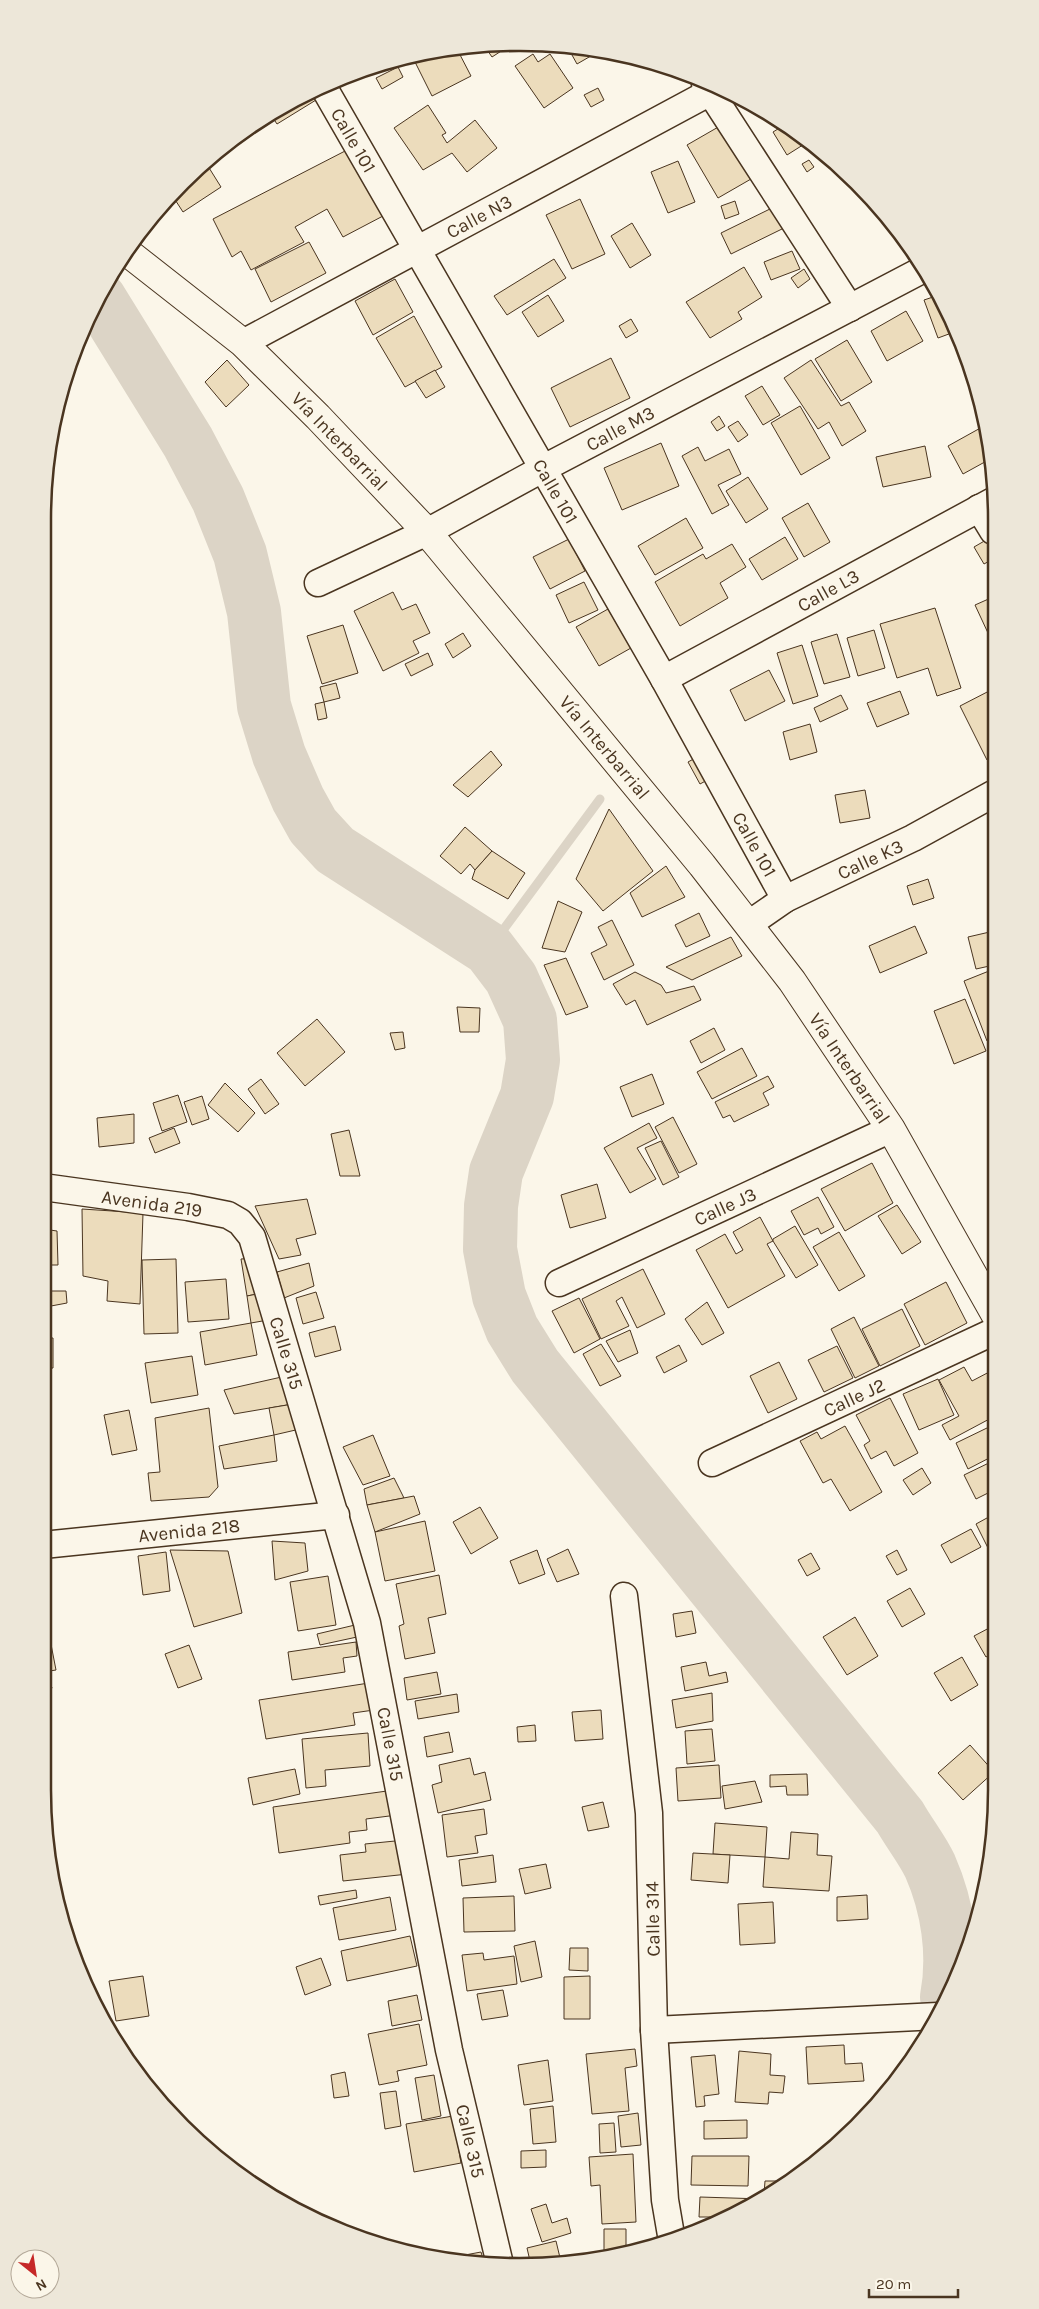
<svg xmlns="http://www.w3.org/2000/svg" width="1039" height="2309" font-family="Karla,sans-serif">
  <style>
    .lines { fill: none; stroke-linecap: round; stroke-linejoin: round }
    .stream { stroke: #dcd4c6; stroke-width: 9 }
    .river { stroke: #dcd4c6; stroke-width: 54 }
    .building { fill: #ecdcbc; stroke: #4a3520 }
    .street-casing { stroke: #4a3520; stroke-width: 29 }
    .primary-casing { stroke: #4a3520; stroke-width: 30 }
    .street { stroke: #fbf6e9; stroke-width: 26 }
    .primary { stroke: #fbf6e9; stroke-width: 28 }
    .labels { text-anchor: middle; stroke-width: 4; stroke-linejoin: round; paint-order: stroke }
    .street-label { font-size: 19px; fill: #4a3520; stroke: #fbf6e9 }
    .rim { fill: none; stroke: #4a3520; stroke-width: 2.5 }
  </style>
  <rect width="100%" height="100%" fill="#fbf6e9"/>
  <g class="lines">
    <path class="stream" d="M489,949L600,799"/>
    <path class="river" d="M99,298L188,442L218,499L240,554L254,612L264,706L279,755L298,799L313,826L335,850L489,949L511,978L530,1020L533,1060L527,1096L496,1172L491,1206L490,1249L499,1296L512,1329L535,1366L900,1817C909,1833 922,1849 930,1866C948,1907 955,1954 947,1997"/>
  </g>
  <g class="building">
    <path d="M483,44H507L509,46L492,57Z"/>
    <path d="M567,46L594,49L596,53L577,64Z"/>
    <path d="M457,49L471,76L432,96L412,56Z"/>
    <path d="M533,54L538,62L550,54L573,88L544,108L515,66Z"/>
    <path d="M402,58L371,74L368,69L396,59Z"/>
    <path d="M398,67L403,77L382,89L376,78Z"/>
    <path d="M598,88L604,100L591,107L584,95Z"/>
    <path d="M310,91L316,100L277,124L271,115Z"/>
    <path d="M428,105L446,133L442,135L447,143L475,120L497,148L467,172L452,153L423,170L394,128Z"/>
    <path d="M786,124L806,143L787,155L773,132Z"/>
    <path d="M720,126L751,179L718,198L687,145Z"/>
    <path d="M251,127L255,133L215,154L229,141Z"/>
    <path d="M347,150L383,216L343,237L327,209L295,227L304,242L251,270L241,251L232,257L213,219Z"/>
    <path d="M809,160L814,167L807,172L802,164Z"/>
    <path d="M678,161L695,202L668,213L651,172Z"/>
    <path d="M206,163L221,187L183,212L172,195Z"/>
    <path d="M580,199L605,254L572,269L546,215Z"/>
    <path d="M735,201L739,214L725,219L721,206Z"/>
    <path d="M774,207L784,228L731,254L721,233Z"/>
    <path d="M632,223L651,255L630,268L611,236Z"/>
    <path d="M309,242L326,273L271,302L255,269Z"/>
    <path d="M792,251L800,269L771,280L764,262Z"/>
    <path d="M554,259L566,278L507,315L494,296Z"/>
    <path d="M744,267L762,297L738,312L742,319L710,338L686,302Z"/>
    <path d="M804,269L810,279L798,288L791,278Z"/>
    <path d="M395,279L413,312L373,335L355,301Z"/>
    <path d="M548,295L564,321L538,337L522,312Z"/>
    <path d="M936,296L957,331L938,338L924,300Z"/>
    <path d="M906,311L923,341L887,361L871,331Z"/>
    <path d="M414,316L442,367L405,387L376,338Z"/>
    <path d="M631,319L638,331L626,338L619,326Z"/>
    <path d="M847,340L872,382L841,401L815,359Z"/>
    <path d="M611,358L630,398L570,427L551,388Z"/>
    <path d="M227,360L249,385L226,407L205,382Z"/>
    <path d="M811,360L841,406L849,402L866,431L842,446L829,422L818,429L784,378Z"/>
    <path d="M435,370L445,387L426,398L415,381Z"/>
    <path d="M762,386L780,415L763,425L745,396Z"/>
    <path d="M800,406L830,458L801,475L771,423Z"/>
    <path d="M719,416L725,426L717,431L711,422Z"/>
    <path d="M738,421L748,435L738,442L728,427Z"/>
    <path d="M984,426L992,458L963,474L948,446Z"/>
    <path d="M661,443L679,486L622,510L604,468Z"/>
    <path d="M925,446L931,477L883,487L876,457Z"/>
    <path d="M698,447L705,461L729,449L741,474L718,485L729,505L712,514L682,456Z"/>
    <path d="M748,477L768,509L746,523L726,491Z"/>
    <path d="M808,503L830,542L804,557L782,518Z"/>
    <path d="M686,518L703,548L655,575L638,546Z"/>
    <path d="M993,536V559L984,564L974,547Z"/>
    <path d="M785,537L798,559L762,580L749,559Z"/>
    <path d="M569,539L585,571L550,589L533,557Z"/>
    <path d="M732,544L746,567L720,583L728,598L680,626L655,582L703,554L706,559Z"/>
    <path d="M584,582L598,610L569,623L556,595Z"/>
    <path d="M393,592L402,610L416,604L430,633L413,641L419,653L383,671L354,611Z"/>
    <path d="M993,597V631L988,633L975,605Z"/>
    <path d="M935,608L961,688L937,696L928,668L897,678L880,624Z"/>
    <path d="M608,609L631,648L599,666L576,627Z"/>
    <path d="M343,625L358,673L322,684L307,636Z"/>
    <path d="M874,630L885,668L858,676L847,638Z"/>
    <path d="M463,633L471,646L453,658L445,644Z"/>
    <path d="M837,634L850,677L824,684L811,642Z"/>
    <path d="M802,645L818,696L793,704L777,653Z"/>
    <path d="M428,653L433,665L411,676L405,664Z"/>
    <path d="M769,670L785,701L745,721L730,690Z"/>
    <path d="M336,683L340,698L324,702L320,687Z"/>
    <path d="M993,689V756L987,760L960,706Z"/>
    <path d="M900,691L909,714L877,727L867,703Z"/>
    <path d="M841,695L848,709L820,722L814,708Z"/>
    <path d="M324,702L327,718L318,720L315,704Z"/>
    <path d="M810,724L817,752L790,760L783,732Z"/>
    <path d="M491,751L502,765L468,797L453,785Z"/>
    <path d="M699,756L711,778L700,784L688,762Z"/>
    <path d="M865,790L870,818L840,823L835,795Z"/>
    <path d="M609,809L653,871L603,911L576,879Z"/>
    <path d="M465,827L492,851L475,870L470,864L461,874L440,856Z"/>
    <path d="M492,851L525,873L508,899L472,879L475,870Z"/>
    <path d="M666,866L685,897L642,917L630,893Z"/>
    <path d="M928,879L934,898L913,905L907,886Z"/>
    <path d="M558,901L582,912L565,952L542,948Z"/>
    <path d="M699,913L710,936L686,947L675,925Z"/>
    <path d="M612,920L634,965L604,980L591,953L607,945L598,927Z"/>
    <path d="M915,926L927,953L880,973L869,946Z"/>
    <path d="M994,931V965L976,969L968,937Z"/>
    <path d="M731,937L742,956L692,980L666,967Z"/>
    <path d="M566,958L588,1007L566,1015L544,965Z"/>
    <path d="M994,969V1038L987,1041L964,981Z"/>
    <path d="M635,972L661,985L666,993L694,986L701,1000L647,1025L635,1000L626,1005L613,984Z"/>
    <path d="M965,999L986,1051L954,1064L934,1011Z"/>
    <path d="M457,1007L480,1008L479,1032H460Z"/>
    <path d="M317,1019L345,1052L305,1086L277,1053Z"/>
    <path d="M714,1028L725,1050L701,1063L690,1041Z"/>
    <path d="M403,1032L405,1048L395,1050L390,1033Z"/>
    <path d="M742,1048L757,1076L712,1099L697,1072Z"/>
    <path d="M652,1074L664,1104L632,1117L620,1087Z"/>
    <path d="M768,1076L774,1087L763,1093L769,1105L734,1122L730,1115L723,1118L715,1102Z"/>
    <path d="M261,1079L279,1104L265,1114L248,1089Z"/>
    <path d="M225,1083L255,1113L238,1132L208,1105Z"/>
    <path d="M178,1095L187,1122L162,1131L153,1103Z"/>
    <path d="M202,1096L209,1119L192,1125L184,1102Z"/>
    <path d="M134,1114V1143L99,1147L97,1118Z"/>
    <path d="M673,1117L697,1164L679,1173L655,1127Z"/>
    <path d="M649,1123L657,1138L637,1148L656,1179L630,1193L604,1148Z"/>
    <path d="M174,1128L180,1143L155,1153L149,1138Z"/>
    <path d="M349,1130L360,1176H340L331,1134Z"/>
    <path d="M661,1141L679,1177L663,1185L645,1148Z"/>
    <path d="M872,1163L893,1203L845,1231L821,1189Z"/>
    <path d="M597,1184L606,1218L570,1228L561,1195Z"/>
    <path d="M818,1197L834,1227L821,1234L818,1228L804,1235L791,1211Z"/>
    <path d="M307,1199L316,1234L296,1239L301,1255L279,1259L255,1206Z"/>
    <path d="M897,1205L921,1242L902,1254L878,1216Z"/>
    <path d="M82,1209L143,1213L140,1304L107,1301L108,1281L83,1276Z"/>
    <path d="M760,1217L773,1241L767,1244L785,1276L728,1308L696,1250L725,1234L736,1254L743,1250L733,1232Z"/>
    <path d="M795,1226L818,1265L796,1278L773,1241V1239Z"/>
    <path d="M43,1229L57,1231L58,1265H43Z"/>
    <path d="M839,1232L865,1276L839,1291L813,1247Z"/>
    <path d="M254,1258L262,1293L247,1296L241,1259Z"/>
    <path d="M176,1259L178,1333L144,1334L142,1260Z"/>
    <path d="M309,1263L314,1286L284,1298L277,1272Z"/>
    <path d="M643,1269L665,1314L637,1328L622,1297L616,1301L629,1326L601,1339L582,1299Z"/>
    <path d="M226,1279L229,1319L188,1322L185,1282Z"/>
    <path d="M946,1282L967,1323L925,1345L904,1304Z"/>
    <path d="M50,1291H66L67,1303L51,1306Z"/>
    <path d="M316,1292L324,1318L303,1324L296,1298Z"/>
    <path d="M262,1293L268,1320L251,1323L247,1296Z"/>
    <path d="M579,1298L600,1339L574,1353L552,1311Z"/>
    <path d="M707,1302L724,1333L702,1345L685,1319Z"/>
    <path d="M902,1309L920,1346L880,1366L862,1329Z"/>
    <path d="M854,1317L879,1366L855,1378L831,1329Z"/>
    <path d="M251,1323L257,1355L205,1365L200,1332Z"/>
    <path d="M335,1326L341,1350L315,1357L309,1333Z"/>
    <path d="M630,1330L638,1353L618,1362L606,1341Z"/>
    <path d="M43,1338H53V1368L43,1369Z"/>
    <path d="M601,1344L621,1376L600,1386L583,1354Z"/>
    <path d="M679,1345L687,1361L664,1373L656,1357Z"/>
    <path d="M837,1346L853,1378L824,1392L808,1360Z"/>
    <path d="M192,1356L198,1395L151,1403L145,1363Z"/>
    <path d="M779,1362L797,1399L768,1413L750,1376Z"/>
    <path d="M964,1367L972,1381L993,1370L995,1374V1416L950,1440L942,1425L959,1416L939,1380Z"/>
    <path d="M286,1376L293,1404L234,1414L224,1390Z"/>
    <path d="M938,1379L954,1415L919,1430L903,1394Z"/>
    <path d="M890,1398L918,1453L894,1466L886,1451L871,1459L864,1445L870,1441L856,1415Z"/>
    <path d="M293,1404L300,1429L274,1435L269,1408Z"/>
    <path d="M209,1408L218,1487L209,1497L151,1501L148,1473L160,1472L155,1418Z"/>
    <path d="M129,1410L137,1450L112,1455L104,1415Z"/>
    <path d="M845,1426L882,1492L850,1511L831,1479L823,1483L800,1441L817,1432L821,1439Z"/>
    <path d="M989,1427L995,1441V1455L968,1469L956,1443Z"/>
    <path d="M274,1435L277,1461L224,1469L219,1446Z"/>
    <path d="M373,1435L390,1476L363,1485L343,1447Z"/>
    <path d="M995,1460L996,1489L976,1499L964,1475Z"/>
    <path d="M922,1468L931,1483L913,1495L903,1480Z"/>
    <path d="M394,1478L404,1498L367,1505L364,1489Z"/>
    <path d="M414,1496L420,1514L375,1532L367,1505Z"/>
    <path d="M480,1507L498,1538L471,1554L453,1522Z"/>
    <path d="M996,1513V1551L991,1554L976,1524Z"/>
    <path d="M425,1521L435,1571L385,1581L375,1532Z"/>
    <path d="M971,1529L981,1547L951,1563L941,1545Z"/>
    <path d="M272,1541L305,1543L308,1571L275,1580Z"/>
    <path d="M568,1549L579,1574L557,1582L547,1559Z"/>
    <path d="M170,1550L228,1551L242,1613L194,1627Z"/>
    <path d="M537,1550L545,1574L519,1584L510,1561Z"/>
    <path d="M897,1550L907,1570L897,1575L886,1556Z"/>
    <path d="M166,1552L170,1591L143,1595L138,1556Z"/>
    <path d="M811,1553L820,1569L807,1576L798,1560Z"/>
    <path d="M439,1575L446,1614L428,1618L435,1653L405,1659L399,1626L404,1624L396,1584Z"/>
    <path d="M328,1576L336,1625L298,1631L290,1582Z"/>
    <path d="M910,1588L925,1614L902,1627L887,1601Z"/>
    <path d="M692,1611L696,1633L676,1637L673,1614Z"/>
    <path d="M855,1617L878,1656L847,1675L823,1637Z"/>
    <path d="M355,1625L357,1637L320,1645L317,1634Z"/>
    <path d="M991,1627L996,1635V1651L986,1657L974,1636Z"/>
    <path d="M49,1634L56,1670L43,1672V1636Z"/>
    <path d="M356,1642L357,1656L343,1658L345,1672L292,1680L288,1652Z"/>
    <path d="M189,1645L202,1679L178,1688L165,1654Z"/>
    <path d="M962,1657L978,1685L951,1701L934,1673Z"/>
    <path d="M706,1662L709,1676L726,1672L728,1682L685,1691L681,1667Z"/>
    <path d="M437,1672L441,1694L407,1700L404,1678Z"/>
    <path d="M369,1683L374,1710L353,1713L355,1725L266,1739L259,1700Z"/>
    <path d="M43,1687H52L43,1719Z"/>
    <path d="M712,1693L713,1721L676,1728L672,1700Z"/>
    <path d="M457,1694L459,1712L418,1719L415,1701Z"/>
    <path d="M601,1710L603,1739L575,1741L572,1712Z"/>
    <path d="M535,1725L536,1741L518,1742L517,1727Z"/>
    <path d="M712,1729L715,1761L687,1764L685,1731Z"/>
    <path d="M449,1732L453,1752L427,1757L424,1737Z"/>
    <path d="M368,1733L370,1766L325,1770L326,1786L306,1788L302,1739Z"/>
    <path d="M970,1745L994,1772L963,1800L938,1773Z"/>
    <path d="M470,1758L474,1775L485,1772L491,1800L438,1813L432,1785L442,1782L439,1765Z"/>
    <path d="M719,1765L721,1798L678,1801L676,1768Z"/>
    <path d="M295,1769L300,1794L253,1805L248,1778Z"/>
    <path d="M807,1774L808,1795H787L786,1786L770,1787V1775Z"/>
    <path d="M755,1781L762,1802L725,1809L722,1786Z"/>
    <path d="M394,1790L397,1815L366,1819L367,1830L349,1832L350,1843L279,1853L273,1807Z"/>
    <path d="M603,1802L609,1827L588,1831L582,1807Z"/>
    <path d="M484,1809L487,1834L475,1836L478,1853L447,1857L442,1815Z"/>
    <path d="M715,1823L767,1827L765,1857L713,1854Z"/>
    <path d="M791,1832L818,1834L817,1855L832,1856L829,1891L763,1887L765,1857L789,1859Z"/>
    <path d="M405,1840L408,1874L343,1881L340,1855L366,1852L365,1844Z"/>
    <path d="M693,1853L730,1855L728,1883L691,1880Z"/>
    <path d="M493,1855L496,1882L462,1886L459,1860Z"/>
    <path d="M546,1864L551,1888L525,1894L519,1869Z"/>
    <path d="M356,1890L357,1898L320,1905L318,1896Z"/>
    <path d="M867,1895L868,1919L837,1921V1897Z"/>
    <path d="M514,1896L515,1931L464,1932L463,1898Z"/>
    <path d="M390,1897L396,1930L339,1940L333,1908Z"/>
    <path d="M773,1902L775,1943L740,1945L738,1904Z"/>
    <path d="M65,1927H70L73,1946H69L68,1943Z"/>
    <path d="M410,1936L417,1966L347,1981L341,1951Z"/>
    <path d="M535,1941L542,1977L521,1982L514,1946Z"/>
    <path d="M570,1948H588V1971L569,1970Z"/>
    <path d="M483,1953L484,1960L514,1956L517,1984L467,1991L462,1955Z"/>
    <path d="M321,1958L331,1985L305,1995L296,1967Z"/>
    <path d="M143,1976L149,2016L116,2021L109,1981Z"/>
    <path d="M590,1976V2019H564V1977Z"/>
    <path d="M503,1990L508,2016L482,2020L477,1994Z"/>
    <path d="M417,1995L422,2020L392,2026L388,2001Z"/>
    <path d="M419,2024L427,2065L397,2071L399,2081L379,2085L368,2034Z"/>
    <path d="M844,2045L845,2064L862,2063L864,2081L808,2084L806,2047Z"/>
    <path d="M635,2049L637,2066L625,2068L629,2111L592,2114L586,2054Z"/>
    <path d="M739,2051L771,2054L770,2075L785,2076L783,2093L769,2092L768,2104L735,2102Z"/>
    <path d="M715,2055L719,2094L704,2096L705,2106L696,2107L691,2057Z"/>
    <path d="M548,2060L553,2101L524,2105L518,2065Z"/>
    <path d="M345,2072L349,2096L334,2098L331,2075Z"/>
    <path d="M434,2075L441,2116L422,2120L415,2078Z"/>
    <path d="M396,2091L401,2126L385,2129L380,2093Z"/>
    <path d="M553,2106L556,2142L533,2144L530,2109Z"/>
    <path d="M638,2113L641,2145L621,2147L618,2116Z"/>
    <path d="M453,2116L461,2163L414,2172L406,2124Z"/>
    <path d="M747,2120V2138L704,2139V2121Z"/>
    <path d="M614,2123L616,2152L600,2153L599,2124Z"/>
    <path d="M546,2150V2167L521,2168V2151Z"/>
    <path d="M633,2154L636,2222L602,2224L600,2185L591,2186L589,2157Z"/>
    <path d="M692,2156H749L748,2186L691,2185Z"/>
    <path d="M765,2181H784L768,2194H764Z"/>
    <path d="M700,2197L763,2199L725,2217H699Z"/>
    <path d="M546,2204L552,2223L567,2218L571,2233L542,2242L531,2209Z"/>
    <path d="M604,2229H626V2252L604,2257Z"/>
    <path d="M556,2241L561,2262L530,2261L527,2248Z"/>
    <path d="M481,2252L483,2259L449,2258Z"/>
  </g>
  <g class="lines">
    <defs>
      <g id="street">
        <path d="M705,84L850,308"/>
        <path d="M323,86L664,679L785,899"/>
        <path d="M243,343L716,89"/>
        <path d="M979,508L993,531"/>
        <path d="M318,583L427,532L544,468L922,270"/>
        <path d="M664,679L993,501"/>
        <path d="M749,924L785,899L913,838L993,794"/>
        <path d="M43,1187L188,1207L228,1215L240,1222L252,1237L367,1623L449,2050L499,2260"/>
        <path d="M559,1283L891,1129"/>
        <path d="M712,1463L995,1331"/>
        <path d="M43,1545L336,1515"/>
        <path d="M624,1596L649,1813L654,2030L665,2200L672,2241"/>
        <path d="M654,2030L938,2016"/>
      </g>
      <path id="primary" d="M127,252L243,343L318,417L427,532L702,865L792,981L891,1129L995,1314"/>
    </defs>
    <use href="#street" class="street-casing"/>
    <use href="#primary" class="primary-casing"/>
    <use href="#street" class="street"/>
    <use href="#primary" class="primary"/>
  </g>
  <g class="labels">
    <g class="street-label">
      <text transform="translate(354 140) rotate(60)" y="7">Calle 101</text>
      <text transform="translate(479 216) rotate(-28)" y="7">Calle N3</text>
      <text transform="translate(620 428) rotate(-28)" y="7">Calle M3</text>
      <text transform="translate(340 441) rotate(46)" y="7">Vía Interbarrial</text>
      <text transform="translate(556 491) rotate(60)" y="7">Calle 101</text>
      <text transform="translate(828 590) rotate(-29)" y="7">Calle L3</text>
      <text transform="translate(605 747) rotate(50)" y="7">Vía Interbarrial</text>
      <text transform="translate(755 844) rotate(61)" y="7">Calle 101</text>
      <text transform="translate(870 859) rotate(-25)" y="7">Calle K3</text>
      <text transform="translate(850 1068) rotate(56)" y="7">Vía Interbarrial</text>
      <text transform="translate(152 1203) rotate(8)" y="7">Avenida 219</text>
      <text transform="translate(725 1206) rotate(-25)" y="7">Calle J3</text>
      <text transform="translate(287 1353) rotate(73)" y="7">Calle 315</text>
      <text transform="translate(854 1397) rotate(-25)" y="7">Calle J2</text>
      <text transform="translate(189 1530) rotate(-6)" y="7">Avenida 218</text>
      <text transform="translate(391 1744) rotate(79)" y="7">Calle 315</text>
      <text transform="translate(652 1919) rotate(-91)" y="7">Calle 314</text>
      <text transform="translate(471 2141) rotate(77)" y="7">Calle 315</text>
    </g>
  </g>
  <path d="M0 0H1039V2309H0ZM519 51H520A468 468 0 0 1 988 519V1790A468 468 0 0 1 520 2258H519A468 468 0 0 1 51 1790V519A468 468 0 0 1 519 51Z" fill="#ede7d9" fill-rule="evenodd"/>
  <path class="rim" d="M519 51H520A468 468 0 0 1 988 519V1790A468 468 0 0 1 520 2258H519A468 468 0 0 1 51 1790V519A468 468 0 0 1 519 51Z"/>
  <g transform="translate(35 2274) rotate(150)"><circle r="24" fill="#fbf6e9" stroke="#b4a999"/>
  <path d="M0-4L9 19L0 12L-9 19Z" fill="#c62828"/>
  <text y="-8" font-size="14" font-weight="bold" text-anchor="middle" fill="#4a3520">N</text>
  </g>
  <path d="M869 2289v8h89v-8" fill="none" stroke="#4a3520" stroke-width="2.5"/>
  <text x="876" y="2289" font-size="15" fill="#4a3520" stroke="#fbf6e9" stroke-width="4" paint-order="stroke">20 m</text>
</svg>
